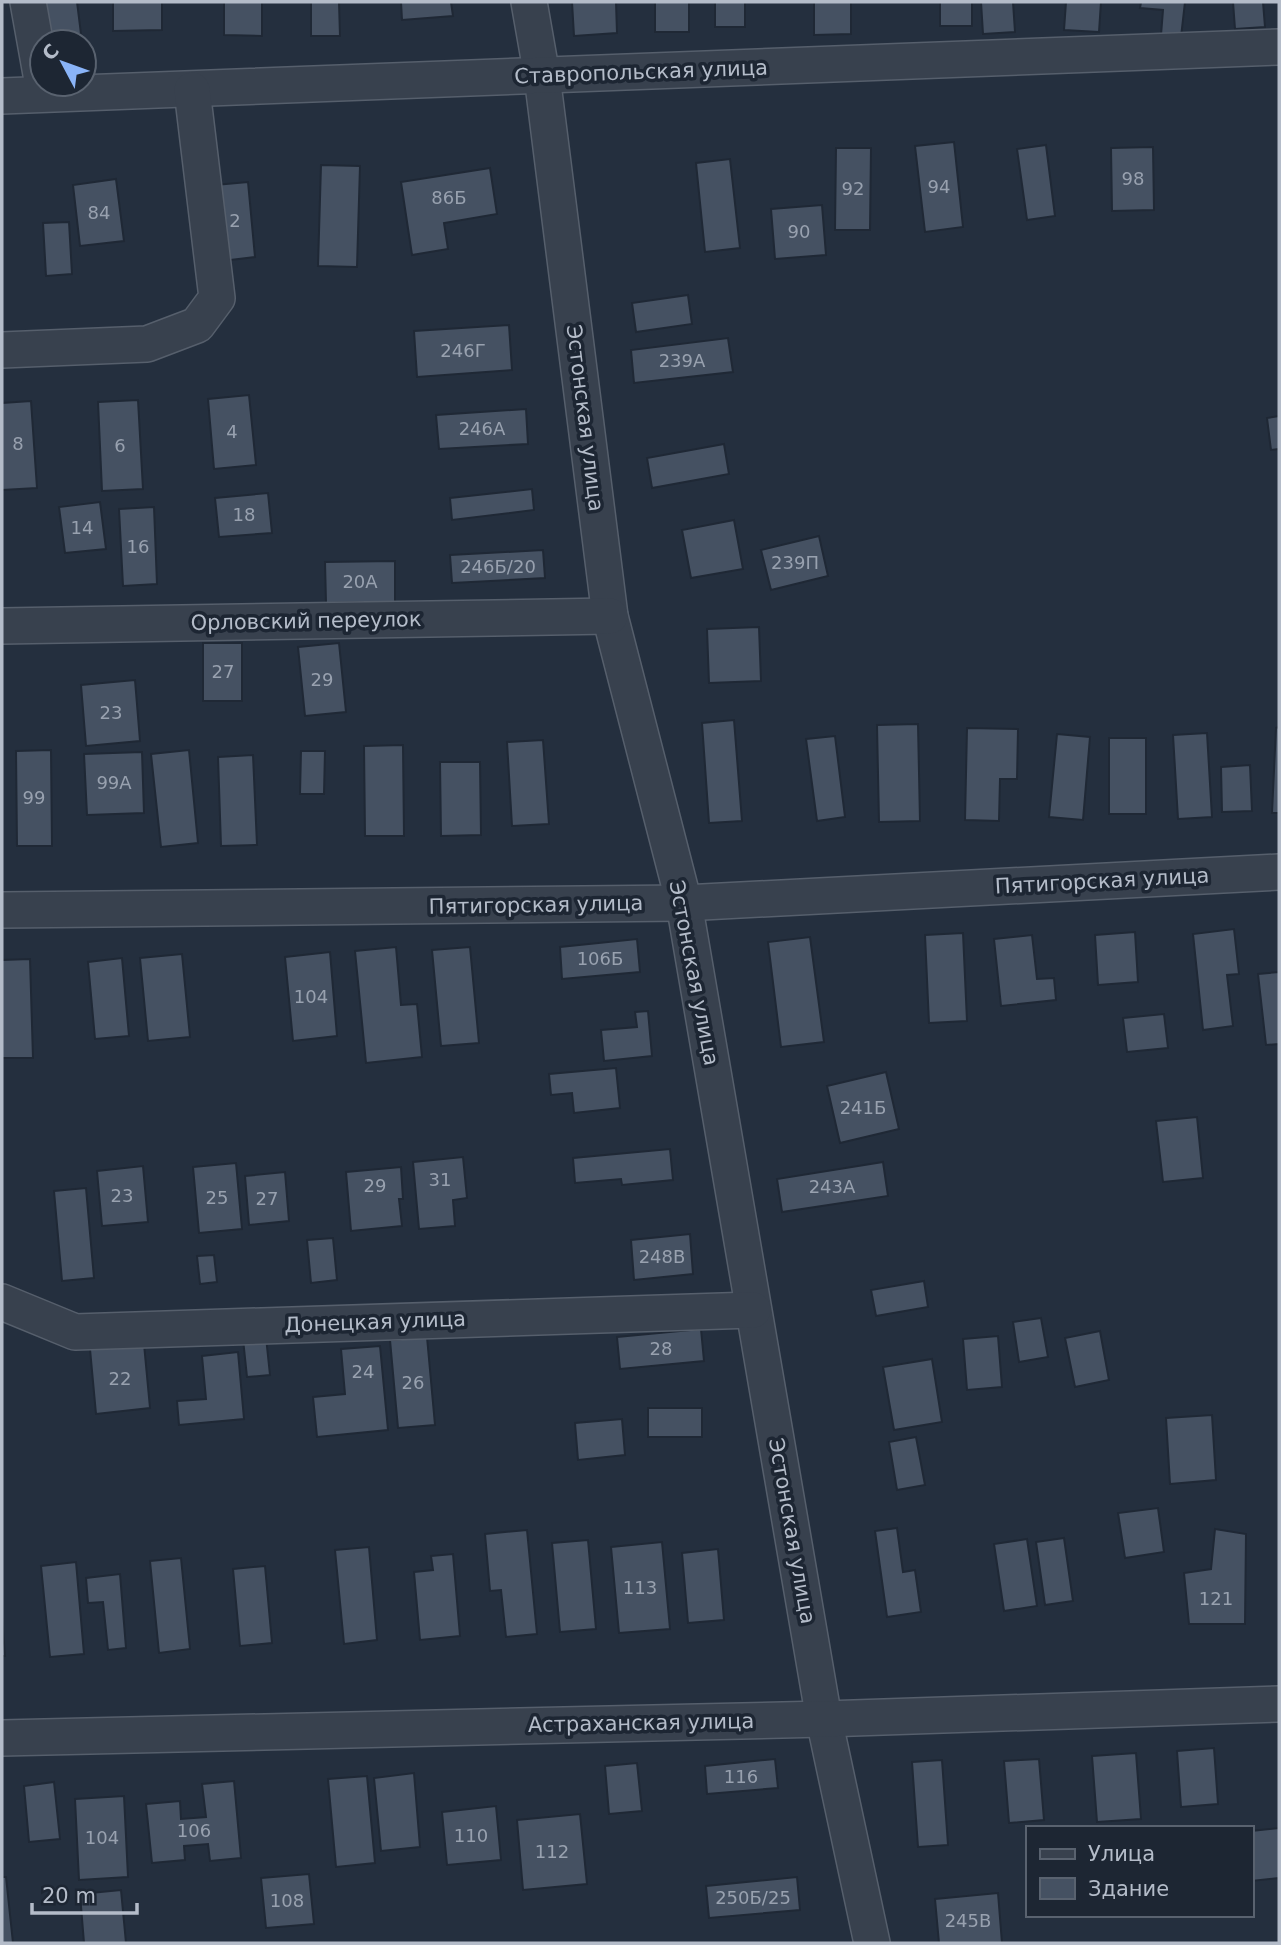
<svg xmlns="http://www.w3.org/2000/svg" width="1281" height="1945" font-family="'DejaVu Sans',sans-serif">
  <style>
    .building { fill: #455162; stroke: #1f2835; stroke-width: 2 }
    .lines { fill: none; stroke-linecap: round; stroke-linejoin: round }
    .street-casing { stroke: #565f6c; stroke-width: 38 }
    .street { stroke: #38414e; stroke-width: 35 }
    .labels { text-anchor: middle; stroke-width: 7; stroke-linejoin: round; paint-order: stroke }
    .number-label { font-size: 18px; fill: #98a1af }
    .street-label { font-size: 21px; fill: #b4bcc9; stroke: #1d2633 }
  </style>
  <rect width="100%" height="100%" fill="#242f3e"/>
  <g class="building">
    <path d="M44,2H77L81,34L48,37Z"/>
    <path d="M113,2H162V30L113,31Z"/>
    <path d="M224,2H262V36L224,35Z"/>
    <path d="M311,2H339L340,36H311Z"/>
    <path d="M401,2H451L453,16L402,20Z"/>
    <path d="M572,2H616L617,33L574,36Z"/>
    <rect x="655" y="2" width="34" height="30"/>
    <rect x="715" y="2" width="30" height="25"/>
    <path d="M814,2H851V34L814,35Z"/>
    <rect x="940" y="2" width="32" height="24"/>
    <path d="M981,2H1013L1015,32L983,34Z"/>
    <path d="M1066,2H1101L1099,32L1064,30Z"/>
    <path d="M1141,2H1185L1181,37L1161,35L1163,10L1140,8Z"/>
    <path d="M1233,2H1263L1265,27L1235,29Z"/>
    <path d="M954,142L963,227L925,232L915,146Z"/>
    <path d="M1046,145L1055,216L1027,220L1017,149Z"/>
    <path d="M1153,147L1154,210L1112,211L1111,148Z"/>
    <path d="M836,148H871L870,230H835Z"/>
    <path d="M730,159L740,248L705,252L696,163Z"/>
    <path d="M321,165L360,166L357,267L318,266Z"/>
    <path d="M490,168L497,214L444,223L448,249L412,255L401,182Z"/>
    <path d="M116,179L124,241L80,246L73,185Z"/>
    <path d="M248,182L255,257L222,261L215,185Z"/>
    <path d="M822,205L826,255L775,259L771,209Z"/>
    <path d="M69,222L72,274L46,276L43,223Z"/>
    <path d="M688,295L692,324L636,332L632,303Z"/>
    <path d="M509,325L512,370L417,377L414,331Z"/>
    <path d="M728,338L733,372L634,383L631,350Z"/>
    <path d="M249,395L256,465L214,469L208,399Z"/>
    <path d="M138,400L143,489L102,491L98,402Z"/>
    <path d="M31,401L37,488L2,490V403Z"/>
    <path d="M526,409L528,444L439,449L436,415Z"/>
    <path d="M1279,416V449L1271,450L1267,418Z"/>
    <path d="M724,444L729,474L652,488L647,458Z"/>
    <path d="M532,489L534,510L452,520L450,498Z"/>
    <path d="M268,493L272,533L219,537L215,498Z"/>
    <path d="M100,502L106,549L65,553L59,507Z"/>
    <path d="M154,507L157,584L123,586L119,509Z"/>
    <path d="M734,520L743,569L691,578L682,530Z"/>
    <path d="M819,536L828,576L771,590L761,550Z"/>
    <path d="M543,550L545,578L452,583L450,555Z"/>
    <path d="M395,561V602L326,603L325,562Z"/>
    <path d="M759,627L761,681L709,683L707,629Z"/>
    <rect x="203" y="643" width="39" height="58"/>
    <path d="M339,643L346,712L305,716L298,647Z"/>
    <path d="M135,680L140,741L86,746L81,685Z"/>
    <path d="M734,720L742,821L709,823L702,723Z"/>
    <path d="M918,724L920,821L879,822L877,725Z"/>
    <path d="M1279,727V813H1272L1276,728Z"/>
    <path d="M967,728L1018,729L1017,779H1000L999,821L965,820Z"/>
    <path d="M1207,733L1212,817L1178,819L1173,735Z"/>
    <path d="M1057,734L1090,737L1083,820L1049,817Z"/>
    <path d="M835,736L845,817L817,821L806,739Z"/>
    <rect x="1109" y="738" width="37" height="76"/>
    <path d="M543,740L549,824L512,826L507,742Z"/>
    <path d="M403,745L404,836H365L364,746Z"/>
    <path d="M51,750L52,846H17L16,751Z"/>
    <path d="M189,750L198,843L161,847L151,754Z"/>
    <path d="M301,751H325L324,794H300Z"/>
    <path d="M142,752L144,813L87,815L84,754Z"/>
    <path d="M253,755L257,845L221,846L218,757Z"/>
    <path d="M440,762H480L481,835L441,836Z"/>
    <path d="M1250,765L1252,811L1222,812L1221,767Z"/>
    <path d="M1234,929L1239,974L1227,975L1233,1026L1203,1030L1193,934Z"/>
    <path d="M1135,932L1138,982L1098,985L1095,935Z"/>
    <path d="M963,933L967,1021L929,1023L925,935Z"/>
    <path d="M1032,935L1037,979L1054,978L1056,1000L1001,1006L994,939Z"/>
    <path d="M810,937L824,1042L781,1047L768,942Z"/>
    <path d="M637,939L640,972L562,979L560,947Z"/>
    <path d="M396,947L401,1005L417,1004L422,1057L366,1063L355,951Z"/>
    <path d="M470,947L479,1043L441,1046L432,950Z"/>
    <path d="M330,952L337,1036L293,1041L285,957Z"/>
    <path d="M182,954L190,1037L148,1041L140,958Z"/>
    <path d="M122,958L129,1036L95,1039L88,962Z"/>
    <path d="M30,959L33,1058H2V960Z"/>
    <path d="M1279,972V1044L1266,1045L1258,974Z"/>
    <path d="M648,1011L652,1056L604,1061L601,1030L637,1027L635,1012Z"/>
    <path d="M1164,1014L1168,1048L1127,1052L1123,1018Z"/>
    <path d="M616,1068L620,1108L574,1113L572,1093L551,1095L549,1074Z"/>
    <path d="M886,1072L899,1129L840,1143L827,1086Z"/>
    <path d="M1197,1117L1203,1178L1163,1182L1156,1121Z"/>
    <path d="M670,1149L673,1180L622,1185L621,1179L575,1183L573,1158Z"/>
    <path d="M463,1157L467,1198L453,1200L455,1226L419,1229L413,1162Z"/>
    <path d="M883,1162L888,1196L782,1212L777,1179Z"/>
    <path d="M236,1163L242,1229L199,1233L193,1167Z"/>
    <path d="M143,1166L148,1222L102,1226L97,1171Z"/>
    <path d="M401,1167L403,1199H399L402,1226L351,1231L346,1172Z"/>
    <path d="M285,1172L289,1221L249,1225L245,1176Z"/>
    <path d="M86,1188L94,1278L62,1281L54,1191Z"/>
    <path d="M690,1234L693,1274L634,1280L631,1240Z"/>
    <path d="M333,1238L337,1280L311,1283L307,1240Z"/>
    <path d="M214,1255L217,1282L200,1284L197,1256Z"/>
    <path d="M924,1281L928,1307L876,1316L871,1290Z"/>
    <path d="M1041,1318L1048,1357L1019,1362L1013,1322Z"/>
    <path d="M701,1329L704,1361L620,1369L617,1337Z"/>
    <path d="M1100,1331L1109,1380L1075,1387L1065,1338Z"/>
    <path d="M998,1336L1002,1387L967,1390L963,1339Z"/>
    <path d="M266,1337L270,1375L247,1377L243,1339Z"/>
    <path d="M427,1337L435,1425L398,1428L390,1340Z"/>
    <path d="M144,1344L150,1408L96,1414L90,1349Z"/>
    <path d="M380,1346L388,1430L317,1437L313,1397L345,1394L341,1349Z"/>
    <path d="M238,1352L244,1419L179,1425L177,1401L206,1399L202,1356Z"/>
    <path d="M932,1359L942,1422L894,1430L883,1367Z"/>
    <rect x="648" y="1408" width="54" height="29"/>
    <path d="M1212,1415L1216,1480L1170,1484L1166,1418Z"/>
    <path d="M622,1419L625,1455L578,1460L575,1423Z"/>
    <path d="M916,1437L925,1485L897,1490L889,1442Z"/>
    <path d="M1158,1508L1164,1552L1125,1558L1118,1513Z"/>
    <path d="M897,1528L903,1572L915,1570L921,1612L887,1617L875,1531Z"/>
    <path d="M1215,1529L1246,1534L1245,1624H1189L1184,1573L1211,1569Z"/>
    <path d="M527,1530L537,1634L506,1637L501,1590L490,1591L485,1534Z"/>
    <path d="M1064,1538L1073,1601L1045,1605L1036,1542Z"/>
    <path d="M1027,1539L1037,1606L1004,1611L994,1544Z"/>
    <path d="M588,1540L596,1629L560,1632L552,1543Z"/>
    <path d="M662,1542L670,1629L619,1633L611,1547Z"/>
    <path d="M369,1547L377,1640L344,1644L335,1550Z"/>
    <path d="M718,1549L724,1620L688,1623L682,1553Z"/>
    <path d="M453,1554L460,1636L420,1640L414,1572L433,1570L431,1556Z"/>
    <path d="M181,1558L190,1649L159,1653L150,1561Z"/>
    <path d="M76,1562L84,1654L50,1657L41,1566Z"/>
    <path d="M265,1566L272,1643L240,1646L233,1569Z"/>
    <path d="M120,1574L126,1648L108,1650L103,1602L88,1603L86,1578Z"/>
    <path d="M2,1617L5,1656H2Z"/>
    <path d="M1214,1748L1218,1804L1181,1807L1177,1751Z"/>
    <path d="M1136,1753L1141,1819L1097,1822L1092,1756Z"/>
    <path d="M775,1759L778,1788L707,1794L705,1766Z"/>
    <path d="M1039,1759L1044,1820L1009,1823L1004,1761Z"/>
    <path d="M942,1760L948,1845L918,1847L912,1762Z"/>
    <path d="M637,1763L642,1811L609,1814L605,1766Z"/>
    <path d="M414,1773L420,1847L381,1851L374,1778Z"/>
    <path d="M367,1776L375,1863L336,1867L328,1779Z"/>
    <path d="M234,1781L241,1858L210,1861L208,1844L184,1846L185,1860L152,1863L146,1804L180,1801L181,1819L206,1817L202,1784Z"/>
    <path d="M54,1782L60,1839L29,1842L24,1786Z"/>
    <path d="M124,1796L128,1877L79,1880L75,1799Z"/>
    <path d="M496,1806L501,1860L447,1865L442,1812Z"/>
    <path d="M580,1814L587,1884L523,1890L517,1820Z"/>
    <path d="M1279,1828V1878L1251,1881V1831Z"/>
    <path d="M309,1874L314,1924L266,1928L261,1878Z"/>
    <path d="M2,1877H6L13,1943H2Z"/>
    <path d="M797,1877L800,1910L709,1918L706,1886Z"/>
    <path d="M121,1890L126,1943H84L80,1894Z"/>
    <path d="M998,1893L1002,1943H939L935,1899Z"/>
  </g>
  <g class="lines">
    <defs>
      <g id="street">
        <path d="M28,2L42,80"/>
        <path d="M529,2L542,76L610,616L684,903L824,1719L872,1943"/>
        <path d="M2,96L1279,47"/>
        <path d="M2,350L147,344L197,325L217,298L192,90"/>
        <path d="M2,626L610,616"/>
        <path d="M2,910L684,903L1279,872"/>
        <path d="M2,1302L75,1332L753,1310"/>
        <path d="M2,1738L824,1719L1279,1704"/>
      </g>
    </defs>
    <use href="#street" class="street-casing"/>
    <use href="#street" class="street"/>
  </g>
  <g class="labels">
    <g class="number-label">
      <text x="1133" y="185">98</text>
      <text x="939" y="193">94</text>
      <text x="853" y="195">92</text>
      <text x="449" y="204">86Б</text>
      <text x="99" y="219">84</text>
      <text x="235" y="227">2</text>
      <text x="799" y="238">90</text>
      <text x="463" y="357">246Г</text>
      <text x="682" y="367">239А</text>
      <text x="482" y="435">246А</text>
      <text x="232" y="438">4</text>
      <text x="18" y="450">8</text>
      <text x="120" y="452">6</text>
      <text x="244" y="521">18</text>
      <text x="82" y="534">14</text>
      <text x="138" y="553">16</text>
      <text x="795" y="569">239П</text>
      <text x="498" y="573">246Б/20</text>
      <text x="360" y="588">20А</text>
      <text x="223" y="678">27</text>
      <text x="322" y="686">29</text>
      <text x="111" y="719">23</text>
      <text x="114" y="789">99А</text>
      <text x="34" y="804">99</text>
      <text x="600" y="965">106Б</text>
      <text x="311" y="1003">104</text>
      <text x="863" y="1114">241Б</text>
      <text x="440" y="1186">31</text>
      <text x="375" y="1192">29</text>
      <text x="832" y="1193">243А</text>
      <text x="122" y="1202">23</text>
      <text x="217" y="1204">25</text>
      <text x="267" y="1205">27</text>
      <text x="662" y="1263">248В</text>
      <text x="661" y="1355">28</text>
      <text x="363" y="1378">24</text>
      <text x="120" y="1385">22</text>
      <text x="413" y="1389">26</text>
      <text x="640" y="1594">113</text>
      <text x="1216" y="1605">121</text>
      <text x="741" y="1783">116</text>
      <text x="194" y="1837">106</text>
      <text x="471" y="1842">110</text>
      <text x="102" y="1844">104</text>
      <text x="552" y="1858">112</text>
      <text x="753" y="1904">250Б/25</text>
      <text x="287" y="1907">108</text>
      <text x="968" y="1927">245В</text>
    </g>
    <g class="street-label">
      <text transform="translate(641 72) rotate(-2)" y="7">Ставропольская улица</text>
      <text transform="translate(585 418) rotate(83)" y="7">Эстонская улица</text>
      <text transform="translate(306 621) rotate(-1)" y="7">Орловский переулок</text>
      <text transform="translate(1102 881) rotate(-3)" y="7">Пятигорская улица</text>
      <text transform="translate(536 905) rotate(-1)" y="7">Пятигорская улица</text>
      <text transform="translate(694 973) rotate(79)" y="7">Эстонская улица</text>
      <text transform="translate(375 1322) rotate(-2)" y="7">Донецкая улица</text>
      <text transform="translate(792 1531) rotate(80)" y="7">Эстонская улица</text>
      <text transform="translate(641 1723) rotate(-1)" y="7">Астраханская улица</text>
    </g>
  </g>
  <rect width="1281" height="1945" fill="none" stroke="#b4bcc9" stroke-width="7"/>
  <rect x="1026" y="1826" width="228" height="91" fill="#1d2633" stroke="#59626f" stroke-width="2"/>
  <rect x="1040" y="1849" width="35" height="10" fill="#38414e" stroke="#59626f" stroke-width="2"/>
  <text x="1088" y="1861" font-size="21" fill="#b4bcc9">Улица</text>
  <rect x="1040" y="1878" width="35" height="21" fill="#455162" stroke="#59626f" stroke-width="2"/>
  <text x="1088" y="1896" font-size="21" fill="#b4bcc9">Здание</text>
  <g transform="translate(63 63) rotate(311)"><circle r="33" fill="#1d2633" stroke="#59626f" stroke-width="2"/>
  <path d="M0-5L12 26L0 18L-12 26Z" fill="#8ab4f8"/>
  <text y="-10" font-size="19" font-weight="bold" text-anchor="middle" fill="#b4bcc9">С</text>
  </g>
  <path d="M32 1903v10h105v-10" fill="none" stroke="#b4bcc9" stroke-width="3.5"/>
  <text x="42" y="1903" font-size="21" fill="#b4bcc9" stroke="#1d2633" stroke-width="5" paint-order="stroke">20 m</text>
</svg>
